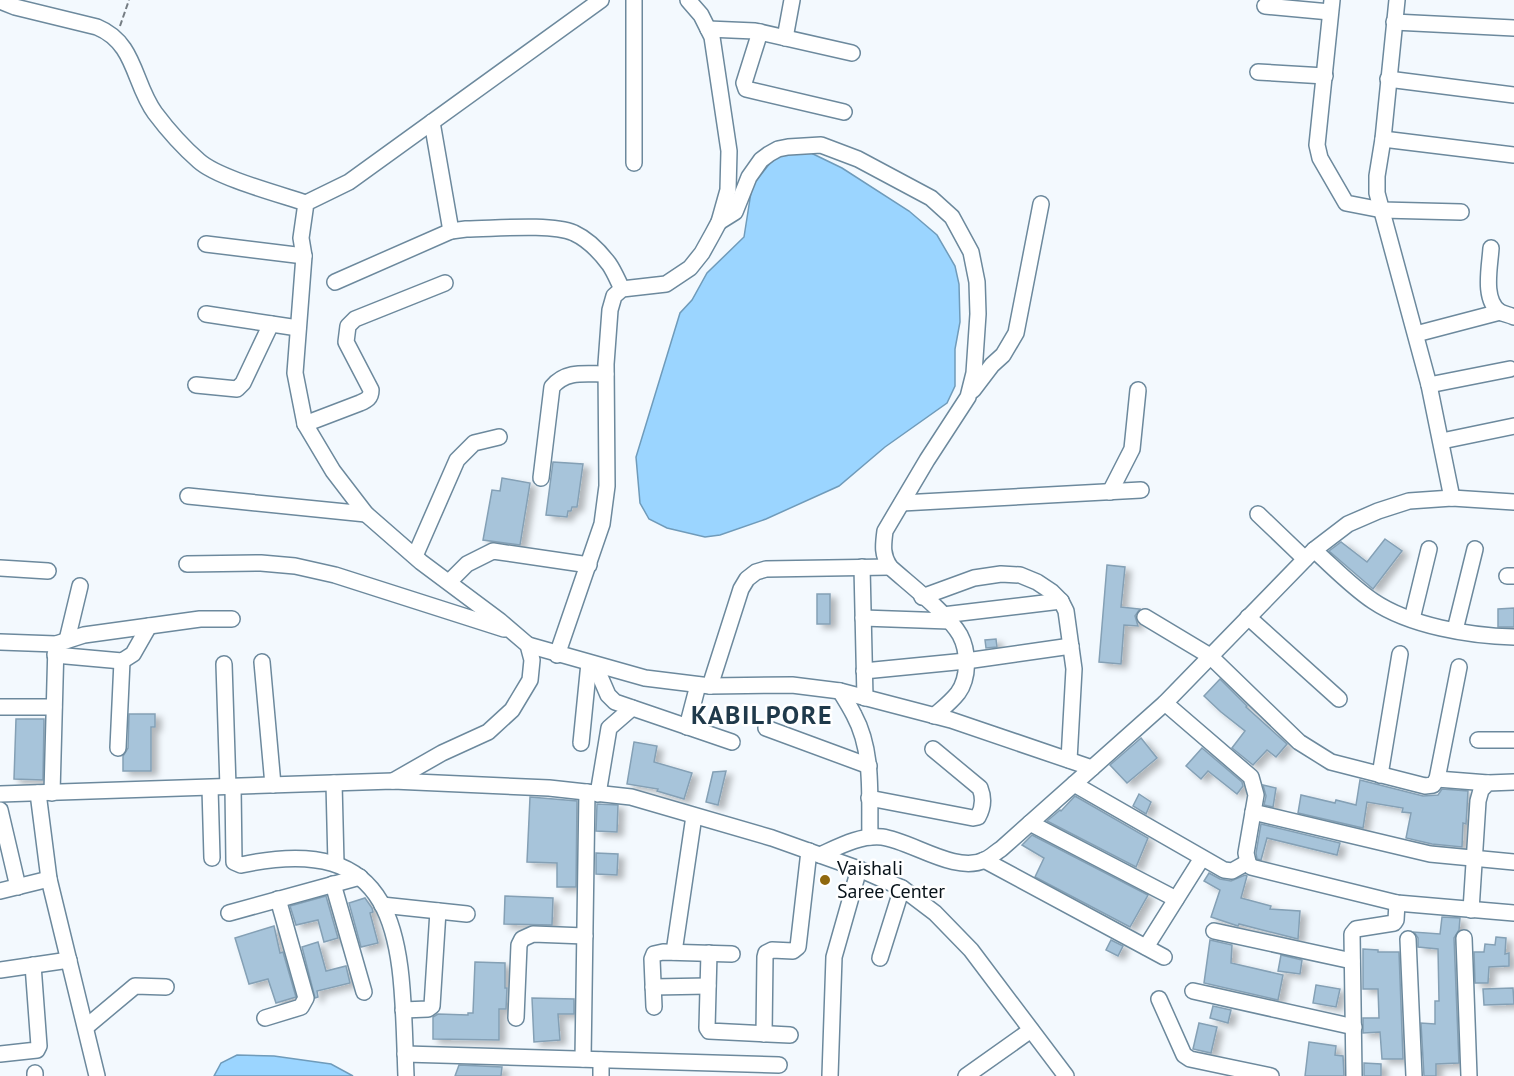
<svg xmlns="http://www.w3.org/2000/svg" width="1514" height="1076" font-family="'PT Sans',sans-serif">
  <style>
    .water { fill: #9bd5ff; stroke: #6f9bba; stroke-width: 1.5 }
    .building { fill: #a7c4da; stroke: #84a0b5; stroke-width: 1.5; filter: url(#shadow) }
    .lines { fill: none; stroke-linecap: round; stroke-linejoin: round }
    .minor-casing { stroke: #6c899d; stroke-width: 18 }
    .path { stroke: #757d83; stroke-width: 2; stroke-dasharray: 6 3; stroke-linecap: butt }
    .minor { stroke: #fff; stroke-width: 15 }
    .poi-dot { fill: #8f680e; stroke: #fff; stroke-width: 2 }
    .labels { text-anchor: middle; stroke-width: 5; stroke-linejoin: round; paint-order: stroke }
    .poi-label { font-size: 20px; fill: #08131a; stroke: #fff; text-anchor: start }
    .district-label { font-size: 26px; font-weight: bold; letter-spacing: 1.5px; fill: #1f394a; stroke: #fff }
  </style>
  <defs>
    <filter id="shadow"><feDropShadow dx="6" dy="4" stdDeviation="3" flood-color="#0004"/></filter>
  </defs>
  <rect width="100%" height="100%" fill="#f3f9fe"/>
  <g class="water">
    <path d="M809,152L842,168L909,211L937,235L955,266L959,284L960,322L955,349V386L947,403L885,447L839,486L766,519L720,535L705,537L667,528L649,519L640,503L636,457L680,313L692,300L707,273L744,237L752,186L774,158L782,153Z"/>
    <path d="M237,1055L274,1056L331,1064L353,1076H214L221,1063Z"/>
  </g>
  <g class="building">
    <path d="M553,462L583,464L577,507H572L571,511H568L567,517L546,515Z"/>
    <path d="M502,478L530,483L520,545L483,540L492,490L500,491Z"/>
    <path d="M1385,539L1402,551L1373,589L1329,551L1341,542L1367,562Z"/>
    <path d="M1107,565L1125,567L1121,607L1140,609L1135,616L1138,626L1124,625L1121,664L1099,662Z"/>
    <rect x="817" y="594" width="13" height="30"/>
    <path d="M1514,608V627H1498V609Z"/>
    <path d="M996,639L997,647L986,648L985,640Z"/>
    <path d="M1220,679L1247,706L1246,707L1287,744L1276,757L1267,750L1253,765L1232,748L1245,731L1221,712L1204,696Z"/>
    <path d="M129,714H155V727H151V771H123V756L128,748Z"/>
    <path d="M16,719H44L43,780L14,779Z"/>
    <path d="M1141,738L1157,758L1127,783L1110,765Z"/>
    <path d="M634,742L657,746L654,762L692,773L684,799L657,791L658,789L627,784Z"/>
    <path d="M1202,748L1242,782L1243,786L1237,794L1208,771L1201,779L1186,766Z"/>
    <path d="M726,771L718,805L706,802L713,772Z"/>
    <path d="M1360,780L1423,796L1438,795L1442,789L1468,791L1466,824L1463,823L1462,847L1432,844L1406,838L1411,813L1402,812L1403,808L1367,802L1363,828L1298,813L1301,795L1335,803L1336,800L1356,805Z"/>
    <path d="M1263,785L1276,788L1273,807L1264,805L1266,796Z"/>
    <path d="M1139,794L1151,802L1146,814L1133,806Z"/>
    <path d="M1075,796L1148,838L1136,867L1047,821L1060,810L1061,811Z"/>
    <path d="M530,797L577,801L576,887H557V863L527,862Z"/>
    <path d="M597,804L618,805L617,832L596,831Z"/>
    <path d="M1261,824L1340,843L1337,855L1267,838L1261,860L1257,859L1256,853Z"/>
    <path d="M1032,835L1148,895L1130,927L1035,877L1044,858L1022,845Z"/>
    <path d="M596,853L618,854L617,875L596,874Z"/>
    <path d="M1209,873L1220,879L1231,881L1245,875L1247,876L1241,898L1271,906L1270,909L1300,911L1298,939L1239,924L1238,926L1211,917L1220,890L1204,881Z"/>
    <path d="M326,896L338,938L324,942L318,920L296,925L290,906Z"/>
    <path d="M505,896L553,898L552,925L504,924Z"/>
    <path d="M365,898L372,908L373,912L370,913L378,943L361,947L349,903Z"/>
    <path d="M1442,917L1460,918L1459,930L1454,938L1459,1063L1436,1064V1076H1424L1421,1023L1435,1024V1001H1439L1438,949L1418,947V938L1414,932L1440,934Z"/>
    <path d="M274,926L280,953L283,952L296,997L276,1003L268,979L249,984L235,938Z"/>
    <path d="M1496,937L1506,938L1505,954L1509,953V966L1489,967L1488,983H1475L1474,952H1484L1485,944L1495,945Z"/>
    <path d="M1111,940L1123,946L1118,956L1106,950Z"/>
    <path d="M1210,940L1232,945L1231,963L1283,975L1278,1000L1204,983Z"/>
    <path d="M318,942L326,971L346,966L350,983L317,991L318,997L315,998L302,947Z"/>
    <path d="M1363,949L1378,950V952H1399L1403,1059H1382L1380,1032L1363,1033V1018H1379L1378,989H1363Z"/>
    <path d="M1281,955L1302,960L1300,974L1278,971Z"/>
    <path d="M475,962L505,963V988H507L506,1009H499V1040L433,1039V1017L438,1014L468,1015V1013H473Z"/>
    <path d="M1316,985L1340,989L1336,1007L1313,1003Z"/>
    <path d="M1513,988L1514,1004L1484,1005L1483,989Z"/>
    <path d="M532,998L574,999V1014H558L560,1040L534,1042Z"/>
    <path d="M1213,1006L1231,1010L1228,1023L1210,1018Z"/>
    <path d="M1199,1023L1217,1027L1211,1053L1193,1049Z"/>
    <path d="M1309,1042L1336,1046L1335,1055L1343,1056L1344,1076H1305Z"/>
    <path d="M1364,1063L1381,1064V1076H1364Z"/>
    <path d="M459,1065L502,1067L501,1076H455Z"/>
  </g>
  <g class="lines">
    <defs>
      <g id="minor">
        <path d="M1332,0L1317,145L1320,158L1346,203L1382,210L1461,212"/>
        <path d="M1397,0L1383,139L1377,176V193L1429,385L1452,498"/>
        <path d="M0,1L15,7L97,27C136,43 133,83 155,113C167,129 183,147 199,161C218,178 279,194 306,203"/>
        <path d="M1265,6L1330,12"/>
        <path d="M1394,22L1514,28"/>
        <path d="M708,29L755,31L852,53"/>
        <path d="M760,32L744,83L746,89L844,112"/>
        <path d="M785,38L792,0"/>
        <path d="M1258,72L1325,76"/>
        <path d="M1388,79L1514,95"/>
        <path d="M432,122L451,231"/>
        <path d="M1383,139L1514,155"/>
        <path d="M634,163V0"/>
        <path d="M719,222L735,212L749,177L761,160L769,154L778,149L788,147L821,145L858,159L931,198L952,217L971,252L977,282L978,314L974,373L968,397L927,460L885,531C883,546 882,555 890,567C909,584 949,615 960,635C969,652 969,678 958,693C951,702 942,709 934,716"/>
        <path d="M206,244L304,256"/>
        <path d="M1491,248C1490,266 1482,300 1500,312C1504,314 1510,315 1514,317"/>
        <path d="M335,282L451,231L466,229C493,229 550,223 574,233C587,239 600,252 609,264C614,271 618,281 622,289"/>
        <path d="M206,314L298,328"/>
        <path d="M1416,334L1500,312"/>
        <path d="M196,385L237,389L243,383L271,324"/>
        <path d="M1429,385L1510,369"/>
        <path d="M973,390L992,365L1003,355L1016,333L1041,204"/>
        <path d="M305,424L360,403C367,400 371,398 371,390L346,342L348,326L355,319L445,283"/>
        <path d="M1442,441L1514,426"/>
        <path d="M541,478L552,387C566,370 585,374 606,374"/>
        <path d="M1110,492L1132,449L1138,390"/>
        <path d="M188,496L366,514"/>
        <path d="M902,503L1141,490"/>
        <path d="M1258,514L1305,559"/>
        <path d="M1314,550C1333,567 1352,587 1373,601C1410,626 1470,636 1514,637"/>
        <path d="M415,556L457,460L474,443L499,437"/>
        <path d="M187,564L261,563L295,566L335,575L504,629"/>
        <path d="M862,567L865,698"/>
        <path d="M0,568L48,571"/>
        <path d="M1507,576H1514"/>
        <path d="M449,582L467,564L493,551L589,565"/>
        <path d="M922,597L974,578L1001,574L1020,575L1037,582L1052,592L1061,601L1066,611L1074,669L1069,760"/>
        <path d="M943,615L1061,601"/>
        <path d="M1145,617L1210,656L1299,742L1331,762L1425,786L1433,785L1437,779L1459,667"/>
        <path d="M1248,617L1339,699"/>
        <path d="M863,618L949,621"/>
        <path d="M1412,619L1429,549"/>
        <path d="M1455,630L1475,549"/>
        <path d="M67,640L80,586"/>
        <path d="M0,642L56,644L84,635L200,619H232"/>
        <path d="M528,645L645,678L710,686L792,685L840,691L951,720L1092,768"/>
        <path d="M55,655L122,661L133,654L149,626"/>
        <path d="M557,655L602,524L607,486L606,364L610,310L614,296L622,289L666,284L690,268L702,253L712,235L719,222L728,190L729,151L712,37L701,15L688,0"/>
        <path d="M262,662L273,785"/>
        <path d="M224,664L228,787"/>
        <path d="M595,665L608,695L615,702L732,742"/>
        <path d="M864,671L966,661L1071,646"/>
        <path d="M710,686L741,589L747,579L756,572L766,569L890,567"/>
        <path d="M840,691C845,699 850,707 854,715C874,752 869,797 870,837"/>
        <path d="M1165,703L1251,777L1256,795L1246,853L1248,862L1251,867L1397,903L1514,913"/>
        <path d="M0,707H54"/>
        <path d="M687,727L698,685"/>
        <path d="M766,728L869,766"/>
        <path d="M1478,740H1514"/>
        <path d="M581,743L589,663"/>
        <path d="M118,748L122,661"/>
        <path d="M1380,775L1400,654"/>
        <path d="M1437,779L1488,783"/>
        <path d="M393,781L442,753L488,732L512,710L530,680L532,660L528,645L500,621L421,562L366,514L333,471L305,424L295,373L304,256L301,238L306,203L349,182L601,0"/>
        <path d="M334,783L336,864"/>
        <path d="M1074,784L1224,870L1232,871L1248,862"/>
        <path d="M233,787L234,862L241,865C410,828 401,953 406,1076"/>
        <path d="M210,788L212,858"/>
        <path d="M38,793L49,879L97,1076"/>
        <path d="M52,793L56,644"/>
        <path d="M0,794L393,781L549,788L631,797L772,838L859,869L902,888L935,913L971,950L1066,1076"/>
        <path d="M598,794L609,728L632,708"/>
        <path d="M869,798L973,818L978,817C983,808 984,798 980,788L933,749"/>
        <path d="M0,810L18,887"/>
        <path d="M1253,812L1430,854L1514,862"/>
        <path d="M1030,823L1176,899"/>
        <path d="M820,855C840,846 860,835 882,837C912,841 955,874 985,860C991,857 996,852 1001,849L1165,703L1314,550L1348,524L1378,511L1409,501L1452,498L1514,502"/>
        <path d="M984,860L1164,957"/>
        <path d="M333,884L364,992"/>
        <path d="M0,891L49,879"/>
        <path d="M382,905L467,914"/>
        <path d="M1471,910L1478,801L1481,790L1488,783L1514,782"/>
        <path d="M229,913L360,877"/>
        <path d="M1214,931L1352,961"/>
        <path d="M1464,938L1469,1076"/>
        <path d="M1408,939L1414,1076"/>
        <path d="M1146,947L1202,858"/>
        <path d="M674,952L694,816"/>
        <path d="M709,953L707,1028L709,1031L790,1035"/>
        <path d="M880,958L902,888"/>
        <path d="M0,970L69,960"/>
        <path d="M653,987L708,986"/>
        <path d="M1193,991L1354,1027"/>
        <path d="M1159,999L1184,1055L1190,1059L1271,1076"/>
        <path d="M654,1007L652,959L654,954L663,952L732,954"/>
        <path d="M403,1010L428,1009L432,1006L438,911"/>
        <path d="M265,1018L301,1007L306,998L278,899"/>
        <path d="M516,1018L519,945L522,939L533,934L585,936"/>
        <path d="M86,1027L135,986L166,987"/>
        <path d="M764,1034L765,957L766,953L772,950L793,951L798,947L809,851"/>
        <path d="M0,1054L37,1050L39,1046L33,965"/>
        <path d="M405,1054L779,1065"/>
        <path d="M583,1059L587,792"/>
        <path d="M35,1076V1073"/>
        <path d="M601,1076V1060"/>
        <path d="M830,1076L834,957L859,869"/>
        <path d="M966,1076L1031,1030"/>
        <path d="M1354,1076L1352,934L1356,929L1394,923L1396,920L1397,903"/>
      </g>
    </defs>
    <use href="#minor" class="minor-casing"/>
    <path class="path" d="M120,26L129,0"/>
    <use href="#minor" class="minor"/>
  </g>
  <circle class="poi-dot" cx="825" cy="880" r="6"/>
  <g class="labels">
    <g class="poi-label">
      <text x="837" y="875">Vaishali<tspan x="837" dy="23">Saree Center</tspan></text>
    </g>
    <g class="district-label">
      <text x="762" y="724">KABILPORE</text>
    </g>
  </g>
</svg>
